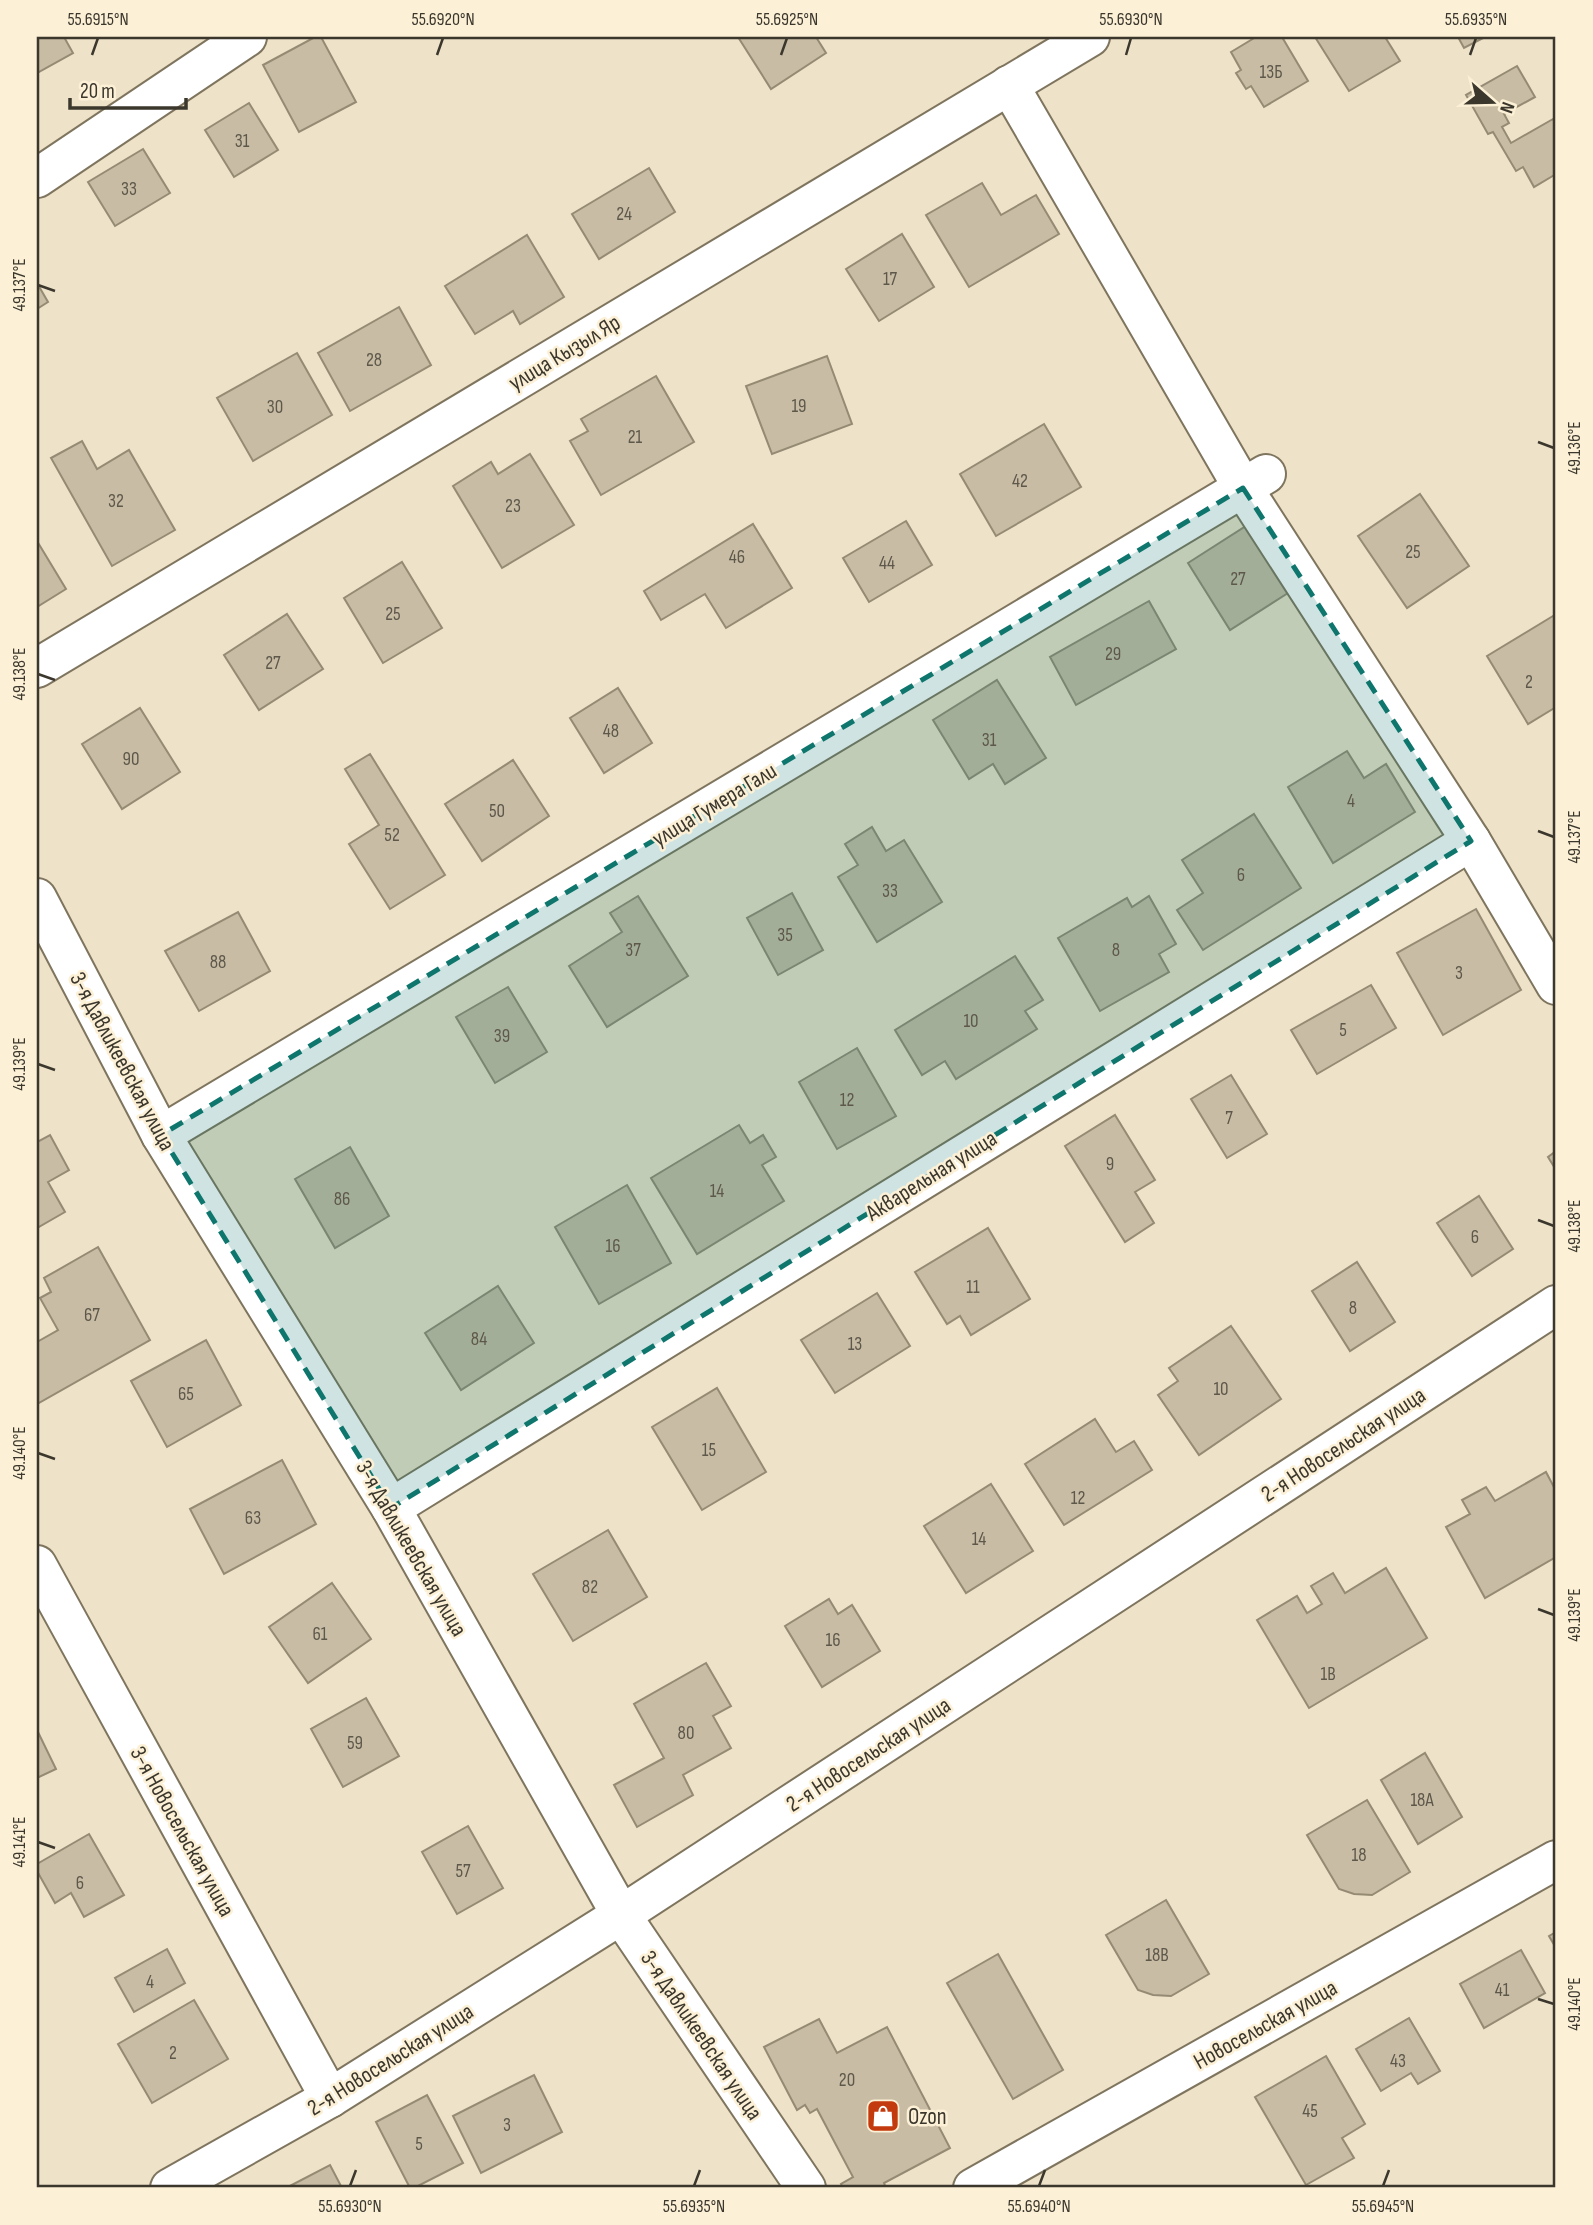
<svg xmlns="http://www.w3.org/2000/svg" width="1593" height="2225" font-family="'Sofia Sans Condensed',sans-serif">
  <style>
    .building { fill: #c8bca4; stroke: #958a73; stroke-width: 2 }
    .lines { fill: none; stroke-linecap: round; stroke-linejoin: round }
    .minor-casing { stroke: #7f755e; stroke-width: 42 }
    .minor { stroke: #fff; stroke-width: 38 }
    .marked { fill: #0f766e; fill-opacity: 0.2; stroke: #0f766e; stroke-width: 5; stroke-dasharray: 14 9; stroke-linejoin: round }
    .ticks { fill: none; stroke: #3b372d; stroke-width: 2.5 }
    .labels { text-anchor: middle; stroke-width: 5; stroke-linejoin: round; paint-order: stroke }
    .number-label { font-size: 19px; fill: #5e584b }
    .street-label { font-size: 23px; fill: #3b372d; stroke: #fcf0d6 }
    .poi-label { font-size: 23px; fill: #3b372d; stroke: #fcf0d6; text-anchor: start }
    .neatline { fill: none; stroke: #3b372d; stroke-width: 2.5 }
    .ticks-label { font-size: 18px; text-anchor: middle; fill: #3b372d }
  </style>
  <rect width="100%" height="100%" fill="#eee2c9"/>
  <g class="building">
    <path d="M37,37H64L73,53L37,73Z"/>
    <path d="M315,37H321L356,102L299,132L263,65Z"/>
    <path d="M738,37H816L826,53L771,89Z"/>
    <path d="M1256,37H1282L1308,81L1264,107L1251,86L1246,89L1236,73L1241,70L1231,52Z"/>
    <path d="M1315,37H1385L1400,61L1349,91Z"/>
    <path d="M1458,37H1485L1464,48Z"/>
    <path d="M1517,66L1535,97L1504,114L1509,123L1502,127L1511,143L1553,119L1556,124V174L1534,187L1523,167L1516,171L1493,132L1488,134L1466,95Z"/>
    <path d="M249,103L278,150L234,177L205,130Z"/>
    <path d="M143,149L170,193L115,226L88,182Z"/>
    <path d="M649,168L675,212L599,259L572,214Z"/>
    <path d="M982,183L1001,215L1036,195L1059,234L969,287L926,215Z"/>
    <path d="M902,234L934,287L879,321L846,269Z"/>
    <path d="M527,235L564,297L520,324L513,311L475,334L445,286Z"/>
    <path d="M37,283L48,302L37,309Z"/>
    <path d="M399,307L431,365L350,411L318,353Z"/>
    <path d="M297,353L332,415L253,461L217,398Z"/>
    <path d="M827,356L852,424L772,454L746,386Z"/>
    <path d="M656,376L694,442L601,495L570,441L588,431L581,419Z"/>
    <path d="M1044,424L1081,487L996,536L960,474Z"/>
    <path d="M82,441L97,469L129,450L175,530L112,566L51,458Z"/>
    <path d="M530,454L574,525L502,568L453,486L491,462L498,474Z"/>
    <path d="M1420,494L1469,566L1407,608L1358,536Z"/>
    <path d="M906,521L932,565L869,602L843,558Z"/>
    <path d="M753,524L792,588L726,628L705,594L661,620L644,591Z"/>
    <path d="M1246,526L1288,593L1230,630L1188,563Z"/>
    <path d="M37,541L66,589L37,607Z"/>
    <path d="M402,562L442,628L383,663L344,598Z"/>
    <path d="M1149,601L1176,649L1076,705L1050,657Z"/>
    <path d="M287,614L323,669L259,710L224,655Z"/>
    <path d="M1553,616L1556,620V707L1528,724L1487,656Z"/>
    <path d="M997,680L1046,758L1005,784L993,764L969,779L933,720Z"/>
    <path d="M618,688L652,743L604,773L570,718Z"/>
    <path d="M140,708L180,772L122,809L82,744Z"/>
    <path d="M1347,751L1364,778L1386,764L1415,812L1333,863L1288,787Z"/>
    <path d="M370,754L445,875L390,909L349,844L379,825L345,769Z"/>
    <path d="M513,760L549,816L482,861L445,804Z"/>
    <path d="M1254,814L1301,888L1203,950L1177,910L1203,893L1182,860Z"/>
    <path d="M872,827L886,851L904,840L942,902L877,942L838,877L858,865L845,844Z"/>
    <path d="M792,893L823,950L778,975L747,918Z"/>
    <path d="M638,896L688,976L607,1027L569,966L622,932L610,913Z"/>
    <path d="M1149,896L1176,944L1159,954L1169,972L1100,1011L1058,938L1127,898L1132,907Z"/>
    <path d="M1476,909L1521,990L1443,1035L1397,953Z"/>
    <path d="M238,912L270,971L199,1011L165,951Z"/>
    <path d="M1015,956L1043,1000L1025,1011L1037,1029L956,1079L945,1061L922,1075L895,1030Z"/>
    <path d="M1371,985L1396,1028L1317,1074L1291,1030Z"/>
    <path d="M508,987L547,1052L495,1083L456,1017Z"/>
    <path d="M857,1048L896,1116L837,1149L799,1082Z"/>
    <path d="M1231,1075L1267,1134L1227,1158L1191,1099Z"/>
    <path d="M1115,1115L1155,1180L1135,1192L1154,1223L1125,1242L1065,1146Z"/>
    <path d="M739,1125L750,1143L763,1135L776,1157L762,1165L784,1201L697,1254L651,1178Z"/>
    <path d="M50,1135L69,1170L48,1182L65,1212L37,1228V1142Z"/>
    <path d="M350,1147L389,1216L335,1248L295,1179Z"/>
    <path d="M1556,1151V1170L1548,1157Z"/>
    <path d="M627,1185L671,1263L599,1304L555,1227Z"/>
    <path d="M1479,1196L1513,1249L1472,1276L1437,1223Z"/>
    <path d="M988,1228L1030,1299L971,1335L960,1316L947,1324L915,1272Z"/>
    <path d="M98,1247L150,1340L37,1404V1342L58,1330L40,1298L51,1292L44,1278Z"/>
    <path d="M1357,1262L1395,1322L1350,1351L1312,1291Z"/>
    <path d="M498,1286L534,1343L461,1390L425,1333Z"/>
    <path d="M877,1293L910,1346L835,1393L801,1340Z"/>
    <path d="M1231,1326L1281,1399L1199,1455L1158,1395L1178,1381L1169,1368Z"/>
    <path d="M206,1340L241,1405L167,1447L131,1381Z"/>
    <path d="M717,1388L766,1472L702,1510L652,1427Z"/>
    <path d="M1095,1419L1116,1452L1134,1441L1152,1470L1064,1525L1025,1464Z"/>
    <path d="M282,1460L316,1524L224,1574L190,1509Z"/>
    <path d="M1546,1472L1556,1491V1557L1485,1598L1446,1527L1470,1514L1462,1500L1486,1487L1495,1501Z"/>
    <path d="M991,1484L1033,1551L966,1593L924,1526Z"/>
    <path d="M608,1530L647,1597L573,1641L533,1574Z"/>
    <path d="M1386,1568L1427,1638L1309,1708L1257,1620L1297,1596L1307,1613L1322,1604L1311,1586L1333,1573L1345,1593Z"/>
    <path d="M332,1583L371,1639L308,1683L269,1627Z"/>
    <path d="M829,1599L838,1614L852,1605L880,1651L822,1687L785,1626Z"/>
    <path d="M706,1663L731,1706L713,1716L731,1748L683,1775L693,1795L637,1827L614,1785L664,1758L634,1704Z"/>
    <path d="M366,1698L399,1756L343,1787L311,1729Z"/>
    <path d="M37,1730L56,1769L37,1778Z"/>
    <path d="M1425,1753L1462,1817L1418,1844L1381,1780Z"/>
    <path d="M1367,1800L1410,1872L1372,1895L1354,1894L1339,1889L1307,1835Z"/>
    <path d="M468,1826L503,1888L457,1914L422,1852Z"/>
    <path d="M89,1834L124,1895L84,1917L71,1893L55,1903L37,1871V1864Z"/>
    <path d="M1166,1900L1209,1974L1171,1996L1153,1995L1138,1990L1106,1935Z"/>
    <path d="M1556,1932V1948L1549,1936Z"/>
    <path d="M167,1949L185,1983L134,2012L115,1978Z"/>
    <path d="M1521,1950L1545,1993L1484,2028L1460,1984Z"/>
    <path d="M998,1954L1063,2070L1013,2099L947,1983Z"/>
    <path d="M194,2000L228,2059L152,2103L118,2044Z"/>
    <path d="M1409,2018L1440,2071L1418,2084L1411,2073L1381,2091L1356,2049Z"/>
    <path d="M819,2019L837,2053L887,2027L950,2148L884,2183L886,2188H843L841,2184L853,2177L817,2109L810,2113L805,2105L797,2110L764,2047Z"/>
    <path d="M1326,2056L1365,2124L1342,2138L1354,2158L1306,2185L1255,2097Z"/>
    <path d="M534,2075L562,2132L481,2173L453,2116Z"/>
    <path d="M427,2095L463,2163L414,2188H410L376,2122Z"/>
    <path d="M330,2165L342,2188H286Z"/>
  </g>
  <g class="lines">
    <defs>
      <g id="minor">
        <path d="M1009,85L1243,488L1471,841L1556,985"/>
        <path d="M37,178L247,37"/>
        <path d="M37,668L1090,37"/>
        <path d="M37,898L161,1135L391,1508L621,1915L806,2188"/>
        <path d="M161,1135L1266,474"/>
        <path d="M391,1508L1471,841"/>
        <path d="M37,1565L330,2098"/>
        <path d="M170,2188L330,2098L621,1915L1556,1305"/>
        <path d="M973,2188L1556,1860"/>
      </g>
    </defs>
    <use href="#minor" class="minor-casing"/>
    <use href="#minor" class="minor"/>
  </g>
  <path class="marked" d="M1243,488L1471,841L391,1508L161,1135Z"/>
  <path class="ticks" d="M92,55L98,38M437,55L443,38M781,55L787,38M1126,55L1131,38M1470,55L1476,38M38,285L55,291M1538,442L1554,448M38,674L55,680M1538,831L1554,837M38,1064L55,1070M1538,1220L1554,1226M38,1453L55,1459M1538,1609L1554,1615M38,1842L55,1848M1538,1999L1554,2004M350,2186L356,2170M694,2186L700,2170M1039,2186L1045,2170M1383,2186L1389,2170"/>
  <defs>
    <symbol id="shop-square" viewBox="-11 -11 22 22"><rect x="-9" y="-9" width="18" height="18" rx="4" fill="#c23a0d" stroke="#fcf0d6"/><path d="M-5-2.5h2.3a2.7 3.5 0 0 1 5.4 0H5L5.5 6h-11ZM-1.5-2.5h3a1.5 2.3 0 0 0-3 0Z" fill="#fff"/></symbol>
  </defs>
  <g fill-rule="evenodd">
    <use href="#shop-square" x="864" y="2097" width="38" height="38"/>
  </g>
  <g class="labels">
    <g class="number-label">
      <text x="1271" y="78">13Б</text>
      <text x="242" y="147">31</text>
      <text x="129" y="195">33</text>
      <text x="624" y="220">24</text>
      <text x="890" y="285">17</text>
      <text x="374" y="366">28</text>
      <text x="799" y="412">19</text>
      <text x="275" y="413">30</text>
      <text x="635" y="443">21</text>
      <text x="1020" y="487">42</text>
      <text x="116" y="507">32</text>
      <text x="513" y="512">23</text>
      <text x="1413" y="558">25</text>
      <text x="737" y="563">46</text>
      <text x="887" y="569">44</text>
      <text x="1238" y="585">27</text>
      <text x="393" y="620">25</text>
      <text x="1113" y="660">29</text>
      <text x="273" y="669">27</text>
      <text x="1529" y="688">2</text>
      <text x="611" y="737">48</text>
      <text x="989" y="746">31</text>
      <text x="131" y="765">90</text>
      <text x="1351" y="807">4</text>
      <text x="497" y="817">50</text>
      <text x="392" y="841">52</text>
      <text x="1241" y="881">6</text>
      <text x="890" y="897">33</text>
      <text x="785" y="941">35</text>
      <text x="633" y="956">37</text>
      <text x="1116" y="956">8</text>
      <text x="218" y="968">88</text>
      <text x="1459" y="979">3</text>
      <text x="971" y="1027">10</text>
      <text x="1343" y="1036">5</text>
      <text x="502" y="1042">39</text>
      <text x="847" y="1106">12</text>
      <text x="1229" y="1124">7</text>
      <text x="1110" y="1170">9</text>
      <text x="717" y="1197">14</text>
      <text x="342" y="1205">86</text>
      <text x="1475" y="1243">6</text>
      <text x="613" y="1252">16</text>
      <text x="973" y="1293">11</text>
      <text x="1353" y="1314">8</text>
      <text x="92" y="1321">67</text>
      <text x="479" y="1345">84</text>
      <text x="855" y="1350">13</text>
      <text x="1221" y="1395">10</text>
      <text x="186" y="1400">65</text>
      <text x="709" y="1456">15</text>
      <text x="1078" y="1504">12</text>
      <text x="253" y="1524">63</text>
      <text x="979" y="1545">14</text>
      <text x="590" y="1593">82</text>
      <text x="320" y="1640">61</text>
      <text x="833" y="1646">16</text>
      <text x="1328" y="1680">1В</text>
      <text x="686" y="1739">80</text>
      <text x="355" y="1749">59</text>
      <text x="1422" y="1806">18А</text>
      <text x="1359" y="1861">18</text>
      <text x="463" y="1877">57</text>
      <text x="80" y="1889">6</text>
      <text x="1157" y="1961">18В</text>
      <text x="150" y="1988">4</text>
      <text x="1502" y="1996">41</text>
      <text x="173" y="2059">2</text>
      <text x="1398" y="2067">43</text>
      <text x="847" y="2086">20</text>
      <text x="1310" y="2117">45</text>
      <text x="507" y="2131">3</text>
      <text x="419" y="2150">5</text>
    </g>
    <g class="street-label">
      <text transform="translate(564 352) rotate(-31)" y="8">улица Кызыл Яр</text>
      <text transform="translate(714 804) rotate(-31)" y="8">улица Гумера Гали</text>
      <text transform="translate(123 1061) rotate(62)" y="8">3-я Давликеевская улица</text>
      <text transform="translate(931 1175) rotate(-32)" y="8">Акварельная улица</text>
      <text transform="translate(1343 1444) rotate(-33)" y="8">2-я Новосельская улица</text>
      <text transform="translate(412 1548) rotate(60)" y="8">3-я Давликеевская улица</text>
      <text transform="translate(868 1754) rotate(-33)" y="8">2-я Новосельская улица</text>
      <text transform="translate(183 1831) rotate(61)" y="8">3-я Новосельская улица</text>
      <text transform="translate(1265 2024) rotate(-29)" y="8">Новосельская улица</text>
      <text transform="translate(702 2035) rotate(56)" y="8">3-я Давликеевская улица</text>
      <text transform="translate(390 2059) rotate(-32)" y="8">2-я Новосельская улица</text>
    </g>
    <g class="poi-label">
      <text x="908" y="2124">Ozon</text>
    </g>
  </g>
  <rect width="1593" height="2225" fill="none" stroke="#fcf0d6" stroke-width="77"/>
  <g transform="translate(1492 102) rotate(110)" stroke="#fcf0d6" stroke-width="5" paint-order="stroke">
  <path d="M0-5L12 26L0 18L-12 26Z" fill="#3b372d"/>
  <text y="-10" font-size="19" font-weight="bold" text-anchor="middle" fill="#3b372d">N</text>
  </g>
  <path d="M70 98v10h116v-10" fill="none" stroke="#3b372d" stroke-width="3.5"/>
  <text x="80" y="98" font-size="21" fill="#3b372d" stroke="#fcf0d6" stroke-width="5" paint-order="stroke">20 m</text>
  <rect x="38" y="38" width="1516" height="2148" class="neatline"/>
  <g class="ticks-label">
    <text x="98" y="25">55.6915°N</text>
    <text x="443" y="25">55.6920°N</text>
    <text x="787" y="25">55.6925°N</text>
    <text x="1131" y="25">55.6930°N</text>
    <text x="1476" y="25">55.6935°N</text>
    <text transform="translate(19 285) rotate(-90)" y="6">49.137°E</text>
    <text transform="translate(1574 448) rotate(-90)" y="6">49.136°E</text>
    <text transform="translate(19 674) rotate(-90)" y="6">49.138°E</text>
    <text transform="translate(1574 837) rotate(-90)" y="6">49.137°E</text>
    <text transform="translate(19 1064) rotate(-90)" y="6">49.139°E</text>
    <text transform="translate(1574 1226) rotate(-90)" y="6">49.138°E</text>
    <text transform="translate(19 1453) rotate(-90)" y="6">49.140°E</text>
    <text transform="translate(1574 1615) rotate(-90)" y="6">49.139°E</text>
    <text transform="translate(19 1842) rotate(-90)" y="6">49.141°E</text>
    <text transform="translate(1574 2004) rotate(-90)" y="6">49.140°E</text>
    <text x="350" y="2212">55.6930°N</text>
    <text x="694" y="2212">55.6935°N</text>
    <text x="1039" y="2212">55.6940°N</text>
    <text x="1383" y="2212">55.6945°N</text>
  </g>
</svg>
